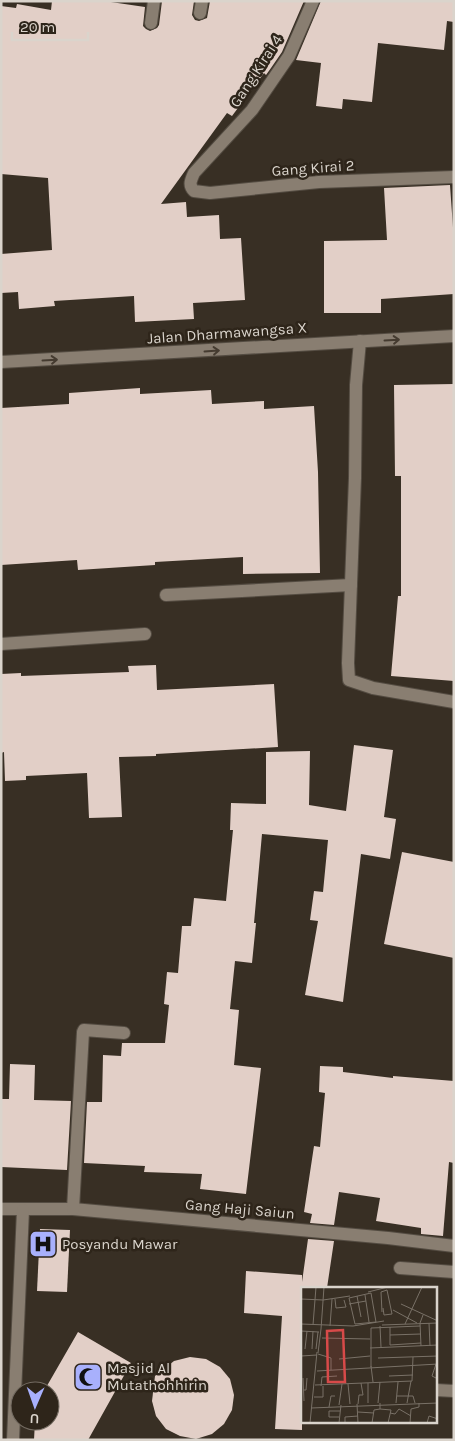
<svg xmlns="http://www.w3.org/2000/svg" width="455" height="1441" font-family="Karla,sans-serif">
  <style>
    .building { fill: #e2cfc7 }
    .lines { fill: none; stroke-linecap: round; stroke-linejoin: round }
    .minor-casing { stroke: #544c42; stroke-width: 14 }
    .minor { stroke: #897e71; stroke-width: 12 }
    .oneway { stroke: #453b30 }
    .labels { text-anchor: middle; stroke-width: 5; stroke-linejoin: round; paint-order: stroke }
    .street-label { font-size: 15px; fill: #dad4cc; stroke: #2e251a }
    .poi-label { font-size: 15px; fill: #dad4cc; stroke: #2e251a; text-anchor: start }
    .inset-road { fill: none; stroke: #797167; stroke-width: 1 }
    .view { fill: #d74a49; fill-opacity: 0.15; stroke: #d74a49; stroke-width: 2.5 }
    .inset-edge { fill: none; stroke: #dad4cc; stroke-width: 2.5 }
  </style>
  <rect width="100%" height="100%" fill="#382f24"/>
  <g class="building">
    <path d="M52,1H104L145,7L143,26L146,29L150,31L157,28L159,25L162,1H194L192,15L195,20L199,21L207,18L210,1H304L282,52L271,68L266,75L264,73L232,116L227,113L161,204L186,202L187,217L219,215L220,239L241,238L245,300L193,303L194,319L135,322L134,296L54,301L55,306L19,309L18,292L1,293V254L52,250L48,178L1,174V6L16,8L17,4L51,10Z"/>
    <path d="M321,1H454V22L447,21L444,50L378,43L372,102L343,99L342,109L316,106L321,63L296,60Z"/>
    <path d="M450,185L454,242V294L381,299V313H324V241L387,240L384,188Z"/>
    <path d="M454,384V681L391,676L398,596H401V476H395L394,385Z"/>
    <path d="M140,388V394L211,390L212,404L264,401V409L314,406L318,472L320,573L243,574V557L155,562V565L78,570L77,560L1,565V408L69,404V393Z"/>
    <path d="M156,665L157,690L274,684L278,747L156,754V756L119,757L122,817L89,818L87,773L26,776V780L5,781L4,752L1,753V674L21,673V676L129,672L128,666Z"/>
    <path d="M354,745L393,750L384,817L396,819L390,859L361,854L343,1002L305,995L318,921L310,920L314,891L323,892L328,840L262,834L254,923H256L252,963L235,961L230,1009L239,1010L234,1065L261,1068L246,1194L200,1189L202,1174L144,1172L145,1166L84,1163L87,1102H102L103,1055L121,1056L122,1043H165L169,1005L164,1004L167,972L178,973L182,926H191L194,898L226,901L233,830H230L231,803L266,804V752L310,751L309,805L346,811Z"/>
    <path d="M402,852L454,862V958L384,944Z"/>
    <path d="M10,1064L35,1065L34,1100L71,1101L67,1170L1,1167V1099H9Z"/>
    <path d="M320,1066L343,1067V1072L393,1078V1076L454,1081V1163L449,1162L443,1236L421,1234V1228L376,1221L380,1198L339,1192L334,1225L310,1223L312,1214L304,1212L314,1146L320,1147L325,1093L319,1092Z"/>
    <path d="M40,1229L70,1230L67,1292L37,1291Z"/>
    <path d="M308,1239L334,1241L327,1288H302V1430L275,1429L282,1316L244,1313L246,1271L302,1275V1282Z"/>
    <path d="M78,1332L131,1363L88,1440H34L35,1421H50V1391H44Z"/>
    <path d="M190,1357L206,1359L220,1367L230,1379L234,1395L232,1410L224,1424L212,1434L196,1439L180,1436L166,1429L156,1416L152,1401L155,1376L174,1361Z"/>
  </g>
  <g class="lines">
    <defs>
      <g id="minor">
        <path d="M313,1L289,56L252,110L194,173C191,180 188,185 194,191L210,193L319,182L454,177"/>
        <path d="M200,13L202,1"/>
        <path d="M151,23L154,1"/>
        <path d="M360,341L356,385L355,478L348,663L349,680L373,688L454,702"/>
        <path d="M1,362L454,336"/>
        <path d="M166,595L351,585"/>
        <path d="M1,644L145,634"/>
        <path d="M1,1209H73L388,1238L454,1246"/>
        <path d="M73,1209L83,1032L84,1030L124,1033"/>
        <path d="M400,1268L454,1272"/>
        <path d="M436,1390L454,1391"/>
        <path d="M13,1440L23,1210"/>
      </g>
    </defs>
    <use href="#minor" class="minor-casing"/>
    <use href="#minor" class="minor"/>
  </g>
  <defs><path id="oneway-shaft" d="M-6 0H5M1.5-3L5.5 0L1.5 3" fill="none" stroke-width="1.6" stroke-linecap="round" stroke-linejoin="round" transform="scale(1.25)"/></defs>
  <g class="oneway">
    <use href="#oneway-shaft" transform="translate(392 340) rotate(-3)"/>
    <use href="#oneway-shaft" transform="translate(212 351) rotate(-4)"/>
    <use href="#oneway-shaft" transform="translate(50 360) rotate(-3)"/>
  </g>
  <defs>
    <symbol id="hospital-square" viewBox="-11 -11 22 22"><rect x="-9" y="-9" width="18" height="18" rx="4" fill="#a8b0fc" stroke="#2e251a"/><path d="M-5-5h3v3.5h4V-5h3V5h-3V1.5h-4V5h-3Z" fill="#111"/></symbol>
    <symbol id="mosque-square" viewBox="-11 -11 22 22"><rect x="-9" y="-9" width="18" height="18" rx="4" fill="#a8b0fc" stroke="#2e251a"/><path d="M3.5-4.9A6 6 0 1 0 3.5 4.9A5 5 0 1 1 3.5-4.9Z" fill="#111"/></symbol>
  </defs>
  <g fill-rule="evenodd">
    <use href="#hospital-square" x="27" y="1228" width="32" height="32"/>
    <use href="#mosque-square" x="72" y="1361" width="32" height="32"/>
  </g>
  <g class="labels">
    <g class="street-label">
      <text transform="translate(256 71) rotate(-57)" y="5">Gang Kirai 4</text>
      <text transform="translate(313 168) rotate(-4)" y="5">Gang Kirai 2</text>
      <text transform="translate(227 333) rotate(-4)" y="5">Jalan Dharmawangsa X</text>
      <text transform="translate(240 1209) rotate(5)" y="5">Gang Haji Saiun</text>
    </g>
    <g class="poi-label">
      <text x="62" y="1249">Posyandu Mawar</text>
      <text x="107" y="1373">Masjid Al<tspan x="107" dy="17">Mutathohhirin</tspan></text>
    </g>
  </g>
  <g transform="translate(301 1287)">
    <rect width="136" height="136" fill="#382f24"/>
    <path class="inset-road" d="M67,5L87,0M70,6L75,35L54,37L48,11ZM64,8L68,35M56,9L60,30M0,12L22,13L49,9M34,12L35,21L45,20L43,13M48,17L65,14M100,17L137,34M92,23L116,36M81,25L80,5L86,3L91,27L83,28L82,21M128,36L129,59M0,37L52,39L83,34M104,37L121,0M12,38L15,0M81,38L137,36M29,39L31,12M79,39L80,60M89,40V58M20,42L23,0M0,44L18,45M89,48L120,47M21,51L69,52M89,58L120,56M120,59L119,36L122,28M69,61L137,58M4,62L6,44M11,62L12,44M15,62L17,45M17,66L20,42M17,67L30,71V83M0,69L16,68M77,71L137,69M38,72L69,69M135,77L131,89L137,92M70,79L72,95M70,80V41L119,39M16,84L137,77M88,89L112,88M2,91L3,114M67,96V116M47,97L49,117M14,98L111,94L112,70M20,99L21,90L36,89M2,103H5L6,91M96,109H112L114,116M13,110H22V99M77,116L79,95M95,116L97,95M106,116L110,94M56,117L57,136M57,117L58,108H62L60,96M38,118L41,97M28,120L30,109H34M10,121L137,116M79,122L90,123L87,136M57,125L73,126M89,126L94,127L98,122L110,129M38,130H28V124H39M9,136L16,65M38,136L40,118M44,136V130L57,129M71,136L73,123L79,122V116M109,136L110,122L118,120V116M126,136L128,129L137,132"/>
    <path class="view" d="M42,43L44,95H27L26,44Z"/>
    <rect width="136" height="136" class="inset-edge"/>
  </g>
  <rect width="455" height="1441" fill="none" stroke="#dad4cc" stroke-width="5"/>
  <g transform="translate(35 1406) rotate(182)"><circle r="24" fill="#2e251a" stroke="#736b61"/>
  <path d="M0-4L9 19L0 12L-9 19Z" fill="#a8b0fc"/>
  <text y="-8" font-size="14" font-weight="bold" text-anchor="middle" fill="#dad4cc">U</text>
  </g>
  <path d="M12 32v8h76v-8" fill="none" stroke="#dad4cc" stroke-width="2.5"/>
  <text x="20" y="32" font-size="15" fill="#dad4cc" stroke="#2e251a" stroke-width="4" paint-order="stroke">20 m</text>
</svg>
